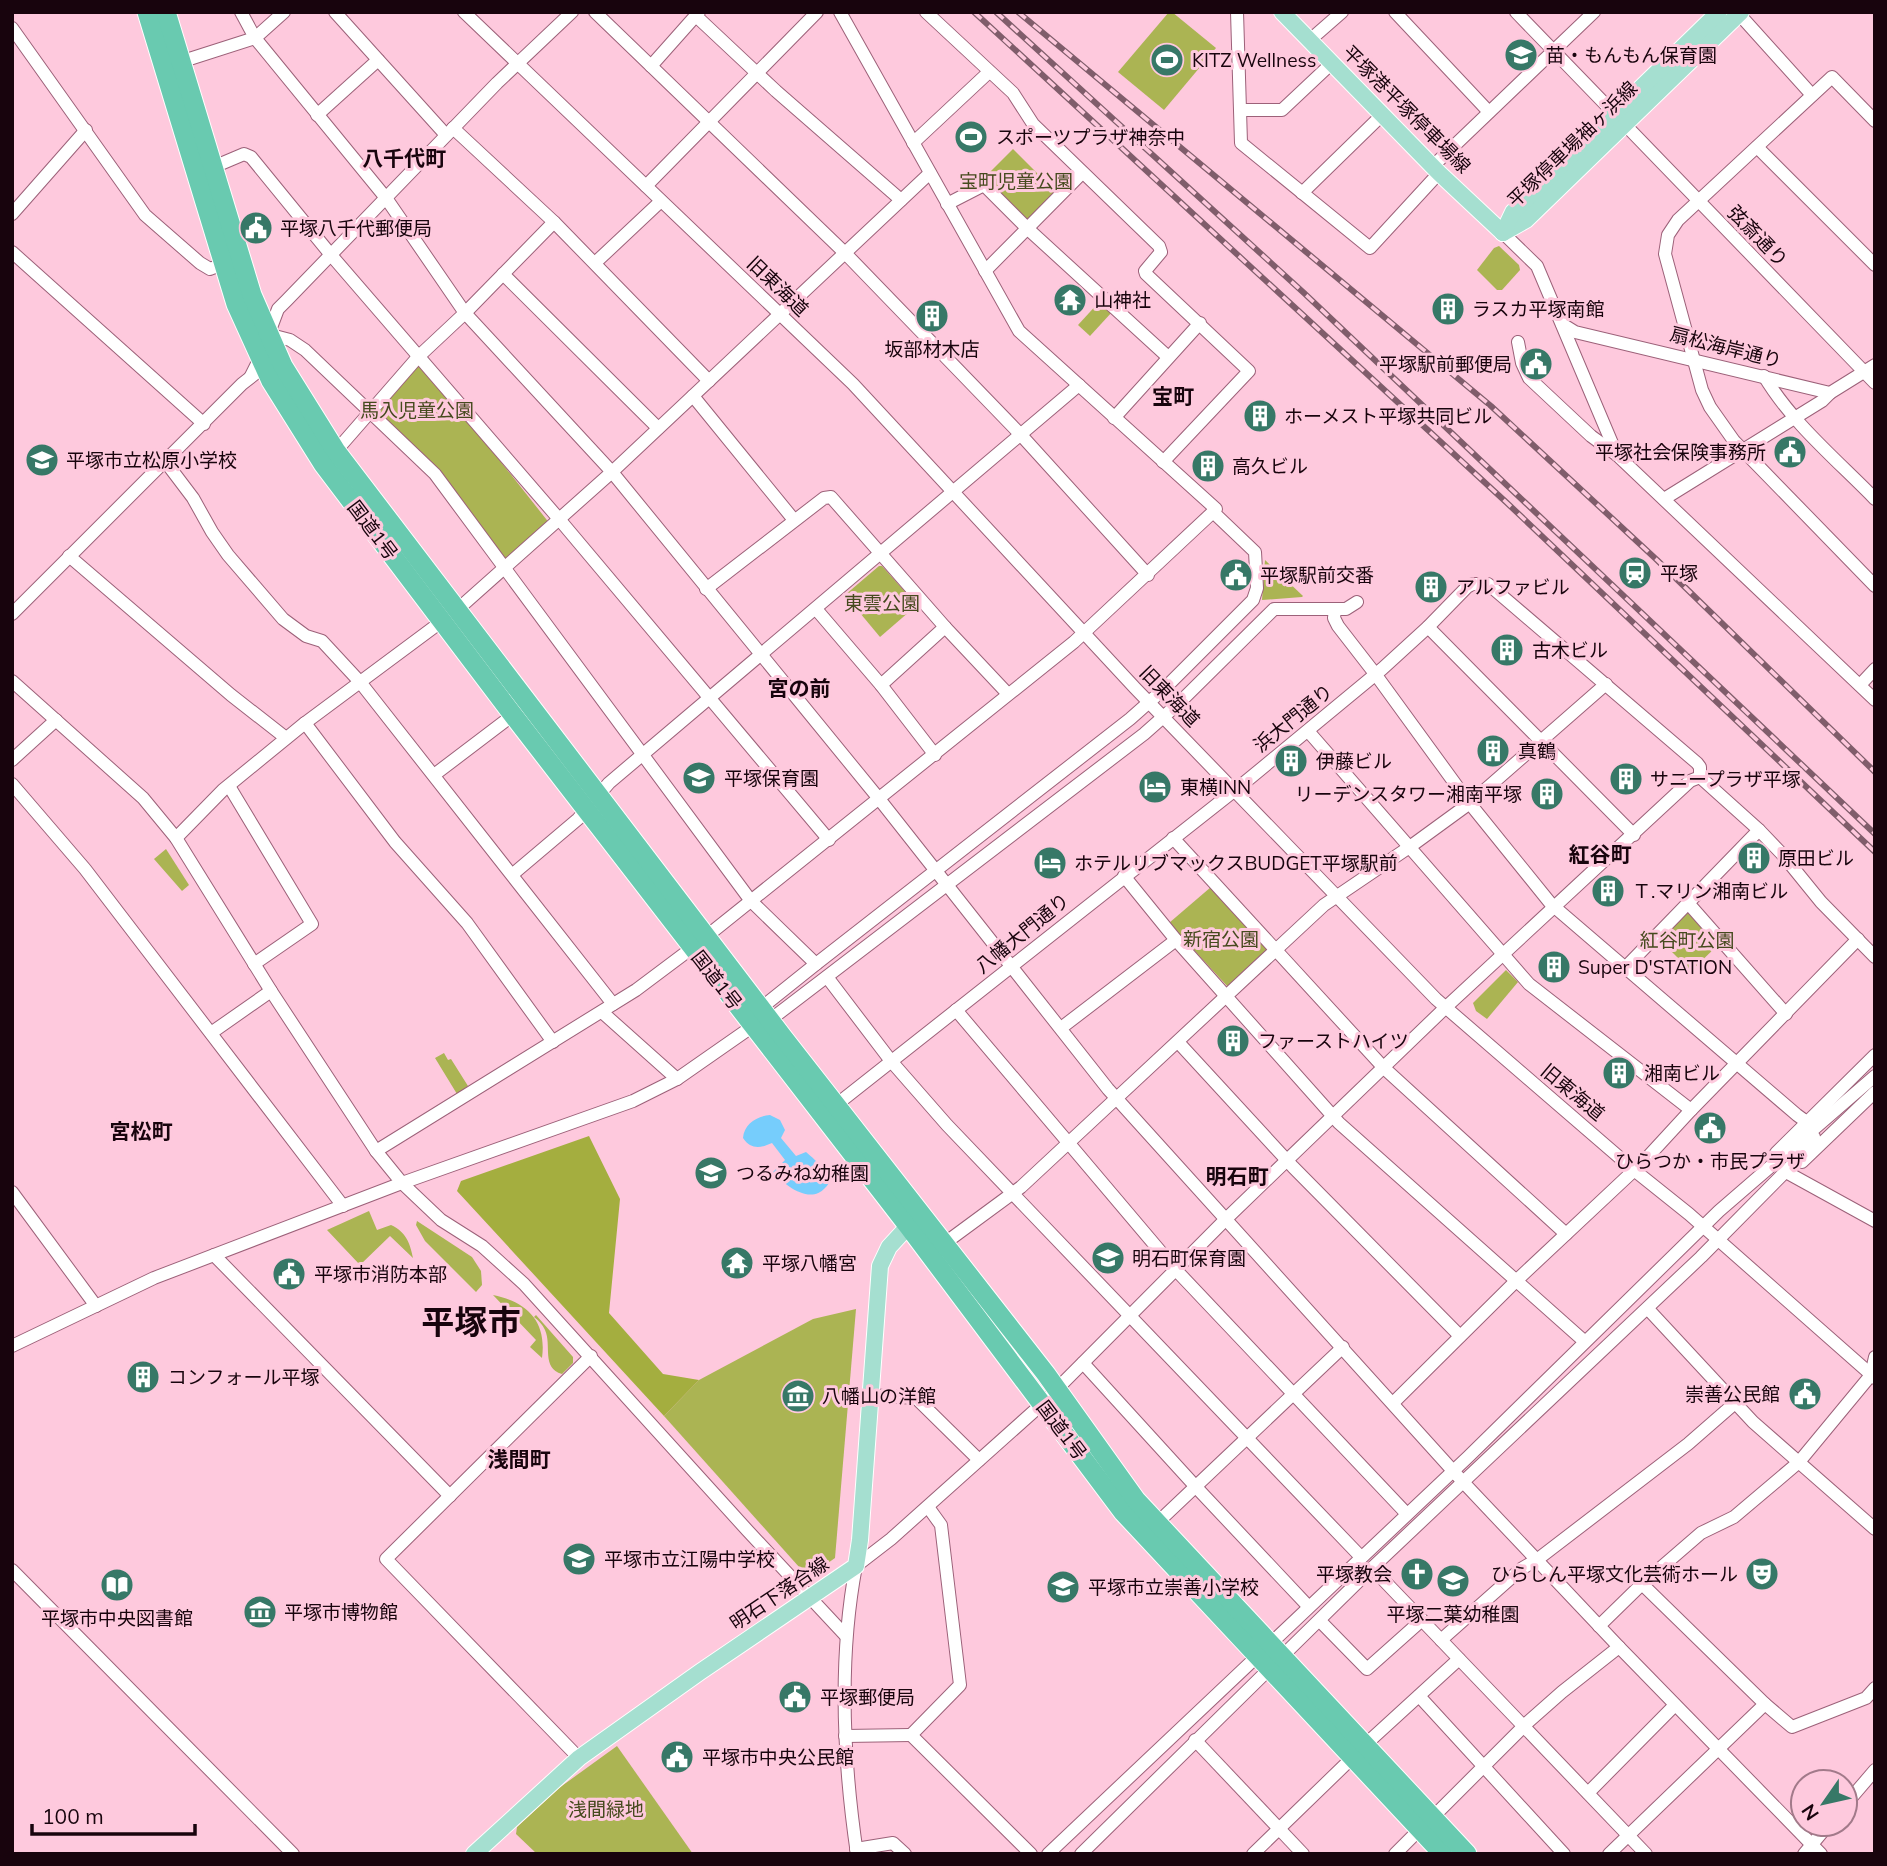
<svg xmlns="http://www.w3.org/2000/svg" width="1887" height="1866" font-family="Mulish,'Noto Sans JP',sans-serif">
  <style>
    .green { fill: #abb453 }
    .forest { fill: #a4ae3f }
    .water { fill: #76cdfc }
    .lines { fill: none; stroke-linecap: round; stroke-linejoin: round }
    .minor-casing { stroke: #9c6179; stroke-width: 14 }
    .major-casing { stroke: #fff; stroke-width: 18 }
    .highway-casing { stroke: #fff; stroke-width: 21 }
    .minor { stroke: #fff; stroke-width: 12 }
    .major { stroke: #a5dfd0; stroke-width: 16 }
    .highway { stroke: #69cab0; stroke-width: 19 }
    .rail-casing { stroke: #805d6b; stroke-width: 6 }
    .rail { stroke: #fec9dd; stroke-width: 3.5; stroke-dasharray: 10; stroke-linecap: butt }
    .labels { text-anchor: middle; stroke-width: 6; stroke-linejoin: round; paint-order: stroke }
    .poi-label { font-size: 19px; fill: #18040d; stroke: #fec9dd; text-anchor: start }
    .street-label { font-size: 19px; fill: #18040d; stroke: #fec9dd }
    .park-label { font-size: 19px; fill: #464a1e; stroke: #fec9dd }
    .neighbourhood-label { font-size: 21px; font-weight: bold; fill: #18040d; stroke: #fec9dd }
    .town-label { font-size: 33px; font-weight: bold; fill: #18040d; stroke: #fec9dd }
  </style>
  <rect width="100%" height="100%" fill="#fec9dd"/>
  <g class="green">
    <path d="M1169,12H1172L1216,48L1164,110L1118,72Z"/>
    <path d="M1013,149L1057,193L1029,222L984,178Z"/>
    <path d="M1499,246L1519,265L1520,270L1502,290H1497L1477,270L1494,248Z"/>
    <path d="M1100,301L1112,312L1090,336L1078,325Z"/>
    <path d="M418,357L550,524L505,562L435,474L370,413Z"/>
    <path d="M1265,560L1303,596L1302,597L1262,600Z"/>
    <path d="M879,566H882L917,605L880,637L845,595Z"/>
    <path d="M166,849L189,885L182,891L154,859Z"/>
    <path d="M1211,887L1268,949V953L1228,987L1169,923Z"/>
    <path d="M1687,912L1718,945L1691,971L1660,940Z"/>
    <path d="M1506,970L1518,982L1487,1019L1476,1011L1473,1003Z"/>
    <path d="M444,1053L448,1060L451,1059L468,1086L457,1094L435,1058Z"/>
    <path d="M369,1211L377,1230L391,1225C406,1232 410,1243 413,1258L390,1236L360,1265L327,1230Z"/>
    <path d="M417,1221L472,1257L481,1271L482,1285L476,1292L425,1241L416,1225Z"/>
    <path d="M493,1295C527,1302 547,1321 542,1358L530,1347L536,1340Z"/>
    <path d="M856,1309L835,1558L808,1577L664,1416L699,1380L813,1319Z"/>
    <path d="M536,1315L573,1357V1363L562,1374C541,1368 552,1345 545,1330C543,1325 538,1320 534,1317Z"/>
    <path d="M617,1746L693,1854H537L516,1834L517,1827L559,1788Z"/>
  </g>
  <path class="forest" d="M589,1136L620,1199L609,1313L663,1374L699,1380L664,1416L457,1191L461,1181Z"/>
  <path class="water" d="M770,1115L780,1120L785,1130L781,1138L796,1156L806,1152C814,1159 825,1168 828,1178C830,1182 829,1184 825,1188C810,1205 784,1185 773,1172L785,1160L772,1143C761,1148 751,1150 743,1138C744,1124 757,1116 770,1115Z"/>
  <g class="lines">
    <defs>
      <g id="minor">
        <path d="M241,12L255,38L386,198L465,313L612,472L880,800L1108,1089L1464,1483L1619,1647L1821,1854"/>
        <path d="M335,12L446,135"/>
        <path d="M464,12L853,384L1135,688L1436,999L1634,1170L1689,1214L1875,1378"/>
        <path d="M595,12L845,253L1021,435L1148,575"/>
        <path d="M926,12L1013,93L1033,124L1159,246L1161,252L1145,271L1146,274L1249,371L1163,462"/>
        <path d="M1237,12L1241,143L1370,248L1439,173"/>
        <path d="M1395,12L1489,112"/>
        <path d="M1516,12L1875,383"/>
        <path d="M1739,14L1812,95"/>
        <path d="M696,16L776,91L901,200"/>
        <path d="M12,28L145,215L200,263L210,269L223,264"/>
        <path d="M1310,40L1342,12"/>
        <path d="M180,62L255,38L284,12"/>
        <path d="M651,66L699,12"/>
        <path d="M1241,110H1282L1332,63"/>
        <path d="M317,115L378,60"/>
        <path d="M1875,121L1832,77L1678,220L1668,235L1665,254L1702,390L1710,407L1734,441L1875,586"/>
        <path d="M453,128L554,222L709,381"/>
        <path d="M913,143L989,72"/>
        <path d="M1757,147L1875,265"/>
        <path d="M1433,166L1594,12"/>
        <path d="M211,168L244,154L251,157L331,255L559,519L829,840"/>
        <path d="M646,186L817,12"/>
        <path d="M1302,193L1382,115"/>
        <path d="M947,204L984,185L1028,229L1168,357"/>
        <path d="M12,214L86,130"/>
        <path d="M1503,233L1537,266L1617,455"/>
        <path d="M12,252L204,424"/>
        <path d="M595,263L661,201"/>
        <path d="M985,271L1082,173"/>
        <path d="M503,274L658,428"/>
        <path d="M1562,324L1575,332L1830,393L1875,365"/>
        <path d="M269,333L278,309L287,300L497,83L572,12"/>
        <path d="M267,334L290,340L305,350L435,474L751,901L816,964"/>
        <path d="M1518,342L1522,363L1529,378L1591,436L1617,455L1875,700"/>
        <path d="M251,376L262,354"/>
        <path d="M1764,376C1792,423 1837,460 1875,499"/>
        <path d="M693,396L794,520"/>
        <path d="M1114,418L1200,323"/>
        <path d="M336,451L418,357L465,313L554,222"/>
        <path d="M165,461L193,498L212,532L228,555L283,619L306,636L322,641L360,682L613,1004"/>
        <path d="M1664,499L1822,401L1830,393"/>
        <path d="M69,556L231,695L286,738"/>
        <path d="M706,589L824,498L831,497L945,627L1008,694"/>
        <path d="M816,609L881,685L935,755"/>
        <path d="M1335,609L1334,618L1338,626L1376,675L1467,800L1551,904L1797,1115L1808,1123L1825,1118"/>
        <path d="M12,614L242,384L256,373"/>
        <path d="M1428,627L1634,835"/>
        <path d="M12,681L143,798L176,838L271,991L376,1151L402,1183L441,1220L482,1246L524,1284L747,1530L846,1636"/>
        <path d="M881,685L945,627"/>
        <path d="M1860,685L1875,669"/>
        <path d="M305,723L395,842L467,923L553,1042"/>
        <path d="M1308,731L1529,984L1691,1110"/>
        <path d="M12,760L56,720"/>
        <path d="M434,775L513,715"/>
        <path d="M12,784L85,869L343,1206"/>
        <path d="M229,786L312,924L254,964"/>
        <path d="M176,838L223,790L305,723L457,610L612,472L930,173"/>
        <path d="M1173,838L1384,1068L1566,1234"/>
        <path d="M513,874L578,819L609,783L1079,385"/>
        <path d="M1124,876L1176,940L1339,1123L1584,1341"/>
        <path d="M1688,903L1786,1014"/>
        <path d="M707,936L1074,642L1213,512"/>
        <path d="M1625,968L1759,830"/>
        <path d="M827,977L891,1061L947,1125L1360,1556"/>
        <path d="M956,1010L1176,1270L1407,1514"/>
        <path d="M602,1012L677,1079"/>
        <path d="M758,1015L761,1008L816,964L1130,719L1165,688L1253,600L1257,588L1255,552L1213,512L1216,509L1019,331L840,12"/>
        <path d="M1061,1028L1176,940"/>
        <path d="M211,1033L271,991"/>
        <path d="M1178,1042L1293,1167L1460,1336"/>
        <path d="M836,1105L1244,783L1382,669L1428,627L1467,587L1473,584H1488L1697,763L1700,767V777L1759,830L1782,854L1821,902L1875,957"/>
        <path d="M376,1151L636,990L692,948"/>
        <path d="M1776,1153L1875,1055"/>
        <path d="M1802,1162L1875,1092"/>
        <path d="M1786,1172L1875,1221"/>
        <path d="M12,1192L96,1306"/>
        <path d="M945,1243L1021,1187L1324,905L1411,846L1470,803L1606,684"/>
        <path d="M214,1255L450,1496"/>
        <path d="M1648,1309L1753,1422L1875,1529"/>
        <path d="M12,1346L154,1278L402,1183L633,1101L677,1079L753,1026L770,1020L1144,734L1179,703L1274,609H1346L1357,602"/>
        <path d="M1083,1363L1196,1487L1308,1606"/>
        <path d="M869,1395L916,1398L979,1460"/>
        <path d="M1393,1403L1517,1280L1644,1161L1691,1110L1858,939"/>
        <path d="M928,1507L941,1525L960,1685L911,1735L1031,1854"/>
        <path d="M1157,1523L1343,1347"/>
        <path d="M1372,1568L1646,1854"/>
        <path d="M12,1570L293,1854"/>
        <path d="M1642,1584L1701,1533L1734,1517L1799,1462L1871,1375L1875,1357"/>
        <path d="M1320,1621L1367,1669L1422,1620"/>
        <path d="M1599,1626L1642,1584L1765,1704L1792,1727L1866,1698L1875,1688"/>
        <path d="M1441,1640L1521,1569L1538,1559L1688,1444L1735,1403"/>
        <path d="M1419,1696L1564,1854"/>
        <path d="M845,1736L911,1735"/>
        <path d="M1195,1740L1303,1854"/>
        <path d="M1366,1744L1459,1659"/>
        <path d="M579,1758L386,1559L591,1356"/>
        <path d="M1588,1793L1675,1705"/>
        <path d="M1845,1805L1875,1770"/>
        <path d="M1433,1817L1528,1722L1562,1692L1619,1647"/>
        <path d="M856,1849L893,1843L905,1854"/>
        <path d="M857,1854C843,1759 838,1661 856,1566L891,1539L1042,1404L1227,1218L1445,1008L1690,781L1700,777"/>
        <path d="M1048,1854L1468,1457L1719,1211L1875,1076"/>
        <path d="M1081,1854L1372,1568L1701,1257L1792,1165L1814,1137"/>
        <path d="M1253,1854L1352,1758"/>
        <path d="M1395,1854L1420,1829"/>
        <path d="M1609,1854L1765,1704"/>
        <path d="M1804,1854L1829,1824"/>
      </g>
      <g id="major">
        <path d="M1282,12L1439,173L1503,233"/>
        <path d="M1503,233L1526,220L1741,12"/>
        <path d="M1503,233L1513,212L1719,12"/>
        <path d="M474,1854L579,1758L700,1672L856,1566L860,1540L880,1266L889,1247L912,1222V1217"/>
      </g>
      <g id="highway">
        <path d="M147,12L236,304L271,381L323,464L513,715L909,1227L1123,1512L1443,1854"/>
        <path d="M166,12L252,295L283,366L336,451L782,1036L1046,1374L1136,1500L1467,1854"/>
      </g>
    </defs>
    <use href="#minor" class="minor-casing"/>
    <use href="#major" class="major-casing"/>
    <use href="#highway" class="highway-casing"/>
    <use href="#minor" class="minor"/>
    <use href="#major" class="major"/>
    <use href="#highway" class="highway"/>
    <defs>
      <g id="rail">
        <path d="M974,12L1506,502L1875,852"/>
        <path d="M996,12L1304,293L1875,834"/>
        <path d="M1018,12L1491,406L1657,560L1875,772"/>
      </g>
    </defs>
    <use href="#rail" class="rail-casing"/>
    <use href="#rail" class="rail"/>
  </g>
  <defs>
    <symbol id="school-disc" viewBox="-11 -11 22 22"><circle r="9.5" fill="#377867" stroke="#fec9dd"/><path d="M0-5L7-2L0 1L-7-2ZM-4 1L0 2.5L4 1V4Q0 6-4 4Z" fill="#fff"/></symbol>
    <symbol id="stadium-disc" viewBox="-11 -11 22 22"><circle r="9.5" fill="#377867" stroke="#fec9dd"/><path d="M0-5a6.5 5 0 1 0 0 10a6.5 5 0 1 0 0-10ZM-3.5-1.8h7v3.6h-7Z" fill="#fff"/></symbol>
    <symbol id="civic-disc" viewBox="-11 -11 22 22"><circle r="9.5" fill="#377867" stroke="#fec9dd"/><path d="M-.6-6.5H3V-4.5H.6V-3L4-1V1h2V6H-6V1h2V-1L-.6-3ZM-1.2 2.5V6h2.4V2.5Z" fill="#fff"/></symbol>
    <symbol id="temple-disc" viewBox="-11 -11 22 22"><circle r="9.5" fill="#377867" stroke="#fec9dd"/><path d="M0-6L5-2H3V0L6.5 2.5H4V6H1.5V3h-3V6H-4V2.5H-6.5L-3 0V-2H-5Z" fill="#fff"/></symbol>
    <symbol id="building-disc" viewBox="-11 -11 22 22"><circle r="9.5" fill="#377867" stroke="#fec9dd"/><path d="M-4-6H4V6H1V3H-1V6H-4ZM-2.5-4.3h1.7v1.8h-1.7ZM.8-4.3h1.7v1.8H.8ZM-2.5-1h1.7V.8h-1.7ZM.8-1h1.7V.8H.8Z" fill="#fff"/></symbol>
    <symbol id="station-disc" viewBox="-11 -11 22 22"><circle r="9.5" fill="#377867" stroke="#fec9dd"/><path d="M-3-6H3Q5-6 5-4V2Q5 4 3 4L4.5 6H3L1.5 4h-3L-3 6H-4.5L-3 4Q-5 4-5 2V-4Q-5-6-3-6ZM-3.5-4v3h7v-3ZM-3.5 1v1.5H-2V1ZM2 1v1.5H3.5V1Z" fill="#fff"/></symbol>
    <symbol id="hotel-disc" viewBox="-11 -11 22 22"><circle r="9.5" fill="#377867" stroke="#fec9dd"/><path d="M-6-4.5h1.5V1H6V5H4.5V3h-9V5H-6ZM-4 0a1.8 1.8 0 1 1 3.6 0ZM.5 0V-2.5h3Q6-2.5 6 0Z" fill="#fff"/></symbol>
    <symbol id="museum-disc" viewBox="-11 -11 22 22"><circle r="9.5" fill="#377867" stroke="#fec9dd"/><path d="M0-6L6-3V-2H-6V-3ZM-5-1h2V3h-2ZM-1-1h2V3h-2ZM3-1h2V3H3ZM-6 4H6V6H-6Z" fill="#fff"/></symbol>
    <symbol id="church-disc" viewBox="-11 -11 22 22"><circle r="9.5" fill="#377867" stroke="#fec9dd"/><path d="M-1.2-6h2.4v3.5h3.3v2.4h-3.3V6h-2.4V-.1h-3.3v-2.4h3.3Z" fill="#fff"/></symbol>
    <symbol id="theatre-disc" viewBox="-11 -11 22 22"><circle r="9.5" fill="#377867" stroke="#fec9dd"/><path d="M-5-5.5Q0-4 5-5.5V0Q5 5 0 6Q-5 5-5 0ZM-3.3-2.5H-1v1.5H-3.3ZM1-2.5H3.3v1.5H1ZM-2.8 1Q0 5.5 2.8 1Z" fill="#fff"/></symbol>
    <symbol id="library-disc" viewBox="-11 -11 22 22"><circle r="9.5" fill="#377867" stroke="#fec9dd"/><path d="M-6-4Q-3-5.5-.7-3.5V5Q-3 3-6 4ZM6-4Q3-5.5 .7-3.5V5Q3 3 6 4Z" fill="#fff"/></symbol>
  </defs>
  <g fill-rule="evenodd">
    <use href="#school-disc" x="1502" y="36" width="38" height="38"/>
    <use href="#stadium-disc" x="1148" y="41" width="38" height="38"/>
    <use href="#stadium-disc" x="952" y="118" width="38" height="38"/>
    <use href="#civic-disc" x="237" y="209" width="38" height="38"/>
    <use href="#temple-disc" x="1051" y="281" width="38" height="38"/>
    <use href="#building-disc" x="1429" y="290" width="38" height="38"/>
    <use href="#building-disc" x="913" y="297" width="38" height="38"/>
    <use href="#civic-disc" x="1517" y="345" width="38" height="38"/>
    <use href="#building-disc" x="1241" y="397" width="38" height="38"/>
    <use href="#civic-disc" x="1771" y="433" width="38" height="38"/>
    <use href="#school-disc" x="23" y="441" width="38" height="38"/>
    <use href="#building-disc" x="1189" y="447" width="38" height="38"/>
    <use href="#station-disc" x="1616" y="554" width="38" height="38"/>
    <use href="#civic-disc" x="1217" y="556" width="38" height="38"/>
    <use href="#building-disc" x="1412" y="568" width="38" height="38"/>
    <use href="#building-disc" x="1488" y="631" width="38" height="38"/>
    <use href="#building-disc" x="1474" y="732" width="38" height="38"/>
    <use href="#building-disc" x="1272" y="742" width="38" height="38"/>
    <use href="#school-disc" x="680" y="759" width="38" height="38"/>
    <use href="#building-disc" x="1607" y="760" width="38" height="38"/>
    <use href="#hotel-disc" x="1136" y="768" width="38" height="38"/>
    <use href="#building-disc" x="1528" y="775" width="38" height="38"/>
    <use href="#building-disc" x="1735" y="839" width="38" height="38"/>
    <use href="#hotel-disc" x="1031" y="844" width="38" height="38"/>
    <use href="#building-disc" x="1589" y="872" width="38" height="38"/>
    <use href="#building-disc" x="1535" y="948" width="38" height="38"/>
    <use href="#building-disc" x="1214" y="1022" width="38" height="38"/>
    <use href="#building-disc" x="1600" y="1054" width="38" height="38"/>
    <use href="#civic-disc" x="1691" y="1109" width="38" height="38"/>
    <use href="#school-disc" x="692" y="1154" width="38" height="38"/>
    <use href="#school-disc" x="1089" y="1239" width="38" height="38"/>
    <use href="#temple-disc" x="718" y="1244" width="38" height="38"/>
    <use href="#civic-disc" x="270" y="1255" width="38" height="38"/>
    <use href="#building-disc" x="124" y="1358" width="38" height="38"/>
    <use href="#civic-disc" x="1786" y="1375" width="38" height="38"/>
    <use href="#museum-disc" x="779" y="1377" width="38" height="38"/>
    <use href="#school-disc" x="560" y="1540" width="38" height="38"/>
    <use href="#church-disc" x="1398" y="1555" width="38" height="38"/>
    <use href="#theatre-disc" x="1743" y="1555" width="38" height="38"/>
    <use href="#school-disc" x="1434" y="1562" width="38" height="38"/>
    <use href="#library-disc" x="98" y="1566" width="38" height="38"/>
    <use href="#school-disc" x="1044" y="1568" width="38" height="38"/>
    <use href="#museum-disc" x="241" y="1593" width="38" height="38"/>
    <use href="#civic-disc" x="776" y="1678" width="38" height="38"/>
    <use href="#civic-disc" x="658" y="1738" width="38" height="38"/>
  </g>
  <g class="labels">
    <g class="poi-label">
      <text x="1546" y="62">苗・もんもん保育園</text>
      <text x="1192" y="67">KITZ Wellness</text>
      <text x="996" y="144">スポーツプラザ神奈中</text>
      <text x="280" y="235">平塚八千代郵便局</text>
      <text x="1094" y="307">山神社</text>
      <text x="1472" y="316">ラスカ平塚南館</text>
      <text x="932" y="356" text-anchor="middle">坂部材木店</text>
      <text x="1512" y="371" text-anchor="end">平塚駅前郵便局</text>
      <text x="1284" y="423">ホーメスト平塚共同ビル</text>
      <text x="1766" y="459" text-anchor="end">平塚社会保険事務所</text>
      <text x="66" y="467">平塚市立松原小学校</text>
      <text x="1232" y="473">高久ビル</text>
      <text x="1660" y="580">平塚</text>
      <text x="1260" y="582">平塚駅前交番</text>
      <text x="1456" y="594">アルファビル</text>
      <text x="1532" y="657">古木ビル</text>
      <text x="1518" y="758">真鶴</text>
      <text x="1316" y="768">伊藤ビル</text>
      <text x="724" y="785">平塚保育園</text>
      <text x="1650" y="786">サニープラザ平塚</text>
      <text x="1180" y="794">東横INN</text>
      <text x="1522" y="801" text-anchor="end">リーデンスタワー湘南平塚</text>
      <text x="1778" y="865">原田ビル</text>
      <text x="1074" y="870">ホテルリブマックスBUDGET平塚駅前</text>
      <text x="1632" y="898">Ｔ.マリン湘南ビル</text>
      <text x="1578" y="974">Super D'STATION</text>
      <text x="1258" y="1048">ファーストハイツ</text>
      <text x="1644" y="1080">湘南ビル</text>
      <text x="1710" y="1168" text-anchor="middle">ひらつか・市民プラザ</text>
      <text x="736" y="1180">つるみね幼稚園</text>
      <text x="1132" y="1265">明石町保育園</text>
      <text x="762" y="1270">平塚八幡宮</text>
      <text x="314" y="1281">平塚市消防本部</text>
      <text x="168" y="1384">コンフォール平塚</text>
      <text x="1780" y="1401" text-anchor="end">崇善公民館</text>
      <text x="822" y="1403">八幡山の洋館</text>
      <text x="604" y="1566">平塚市立江陽中学校</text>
      <text x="1392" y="1581" text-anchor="end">平塚教会</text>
      <text x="1738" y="1581" text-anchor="end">ひらしん平塚文化芸術ホール</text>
      <text x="1088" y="1594">平塚市立崇善小学校</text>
      <text x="284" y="1619">平塚市博物館</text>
      <text x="1453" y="1621" text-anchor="middle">平塚二葉幼稚園</text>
      <text x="117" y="1625" text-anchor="middle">平塚市中央図書館</text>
      <text x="820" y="1704">平塚郵便局</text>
      <text x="702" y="1764">平塚市中央公民館</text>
    </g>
    <g class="street-label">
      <text transform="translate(1407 109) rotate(45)" y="7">平塚港平塚停車場線</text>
      <text transform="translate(1572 144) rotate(-44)" y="7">平塚停車場袖ヶ浜線</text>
      <text transform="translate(1758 236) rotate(46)" y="7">弦斎通り</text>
      <text transform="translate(778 286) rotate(44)" y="7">旧東海道</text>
      <text transform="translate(1726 347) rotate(14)" y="7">扇松海岸通り</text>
      <text transform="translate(373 530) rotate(53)" y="7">国道1号</text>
      <text transform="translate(1170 696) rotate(46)" y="7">旧東海道</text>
      <text transform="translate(1293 718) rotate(-39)" y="7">浜大門通り</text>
      <text transform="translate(1022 933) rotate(-39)" y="7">八幡大門通り</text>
      <text transform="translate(717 980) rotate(52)" y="7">国道1号</text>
      <text transform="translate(1573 1092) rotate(40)" y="7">旧東海道</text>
      <text transform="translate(1062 1430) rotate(53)" y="7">国道1号</text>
      <text transform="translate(779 1593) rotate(-34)" y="7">明石下落合線</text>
    </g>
    <g class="park-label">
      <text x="1016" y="188">宝町児童公園</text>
      <text x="417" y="417">馬入児童公園</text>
      <text x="882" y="610">東雲公園</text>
      <text x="1221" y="946">新宿公園</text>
      <text x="1687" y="947">紅谷町公園</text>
      <text x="606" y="1816">浅間緑地</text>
    </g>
    <g class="neighbourhood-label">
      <text x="404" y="166">八千代町</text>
      <text x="1173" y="404">宝町</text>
      <text x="799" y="696">宮の前</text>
      <text x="1600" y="862">紅谷町</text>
      <text x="141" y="1139">宮松町</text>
      <text x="1237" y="1184">明石町</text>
      <text x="519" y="1467">浅間町</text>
    </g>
    <g class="town-label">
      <text x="471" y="1334">平塚市</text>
    </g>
  </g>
  <rect width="1887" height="1866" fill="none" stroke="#18040d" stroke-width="28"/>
  <g transform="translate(1824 1803) rotate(236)"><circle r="33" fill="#fec9dd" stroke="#a27a8a" stroke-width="2"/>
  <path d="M0-5L12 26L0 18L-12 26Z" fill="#377867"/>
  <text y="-10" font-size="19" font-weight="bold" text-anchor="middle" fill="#18040d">N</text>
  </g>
  <path d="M32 1824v10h163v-10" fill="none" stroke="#18040d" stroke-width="3.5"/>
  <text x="42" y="1824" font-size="21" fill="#18040d" stroke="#fec9dd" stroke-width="5" paint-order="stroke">100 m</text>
</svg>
